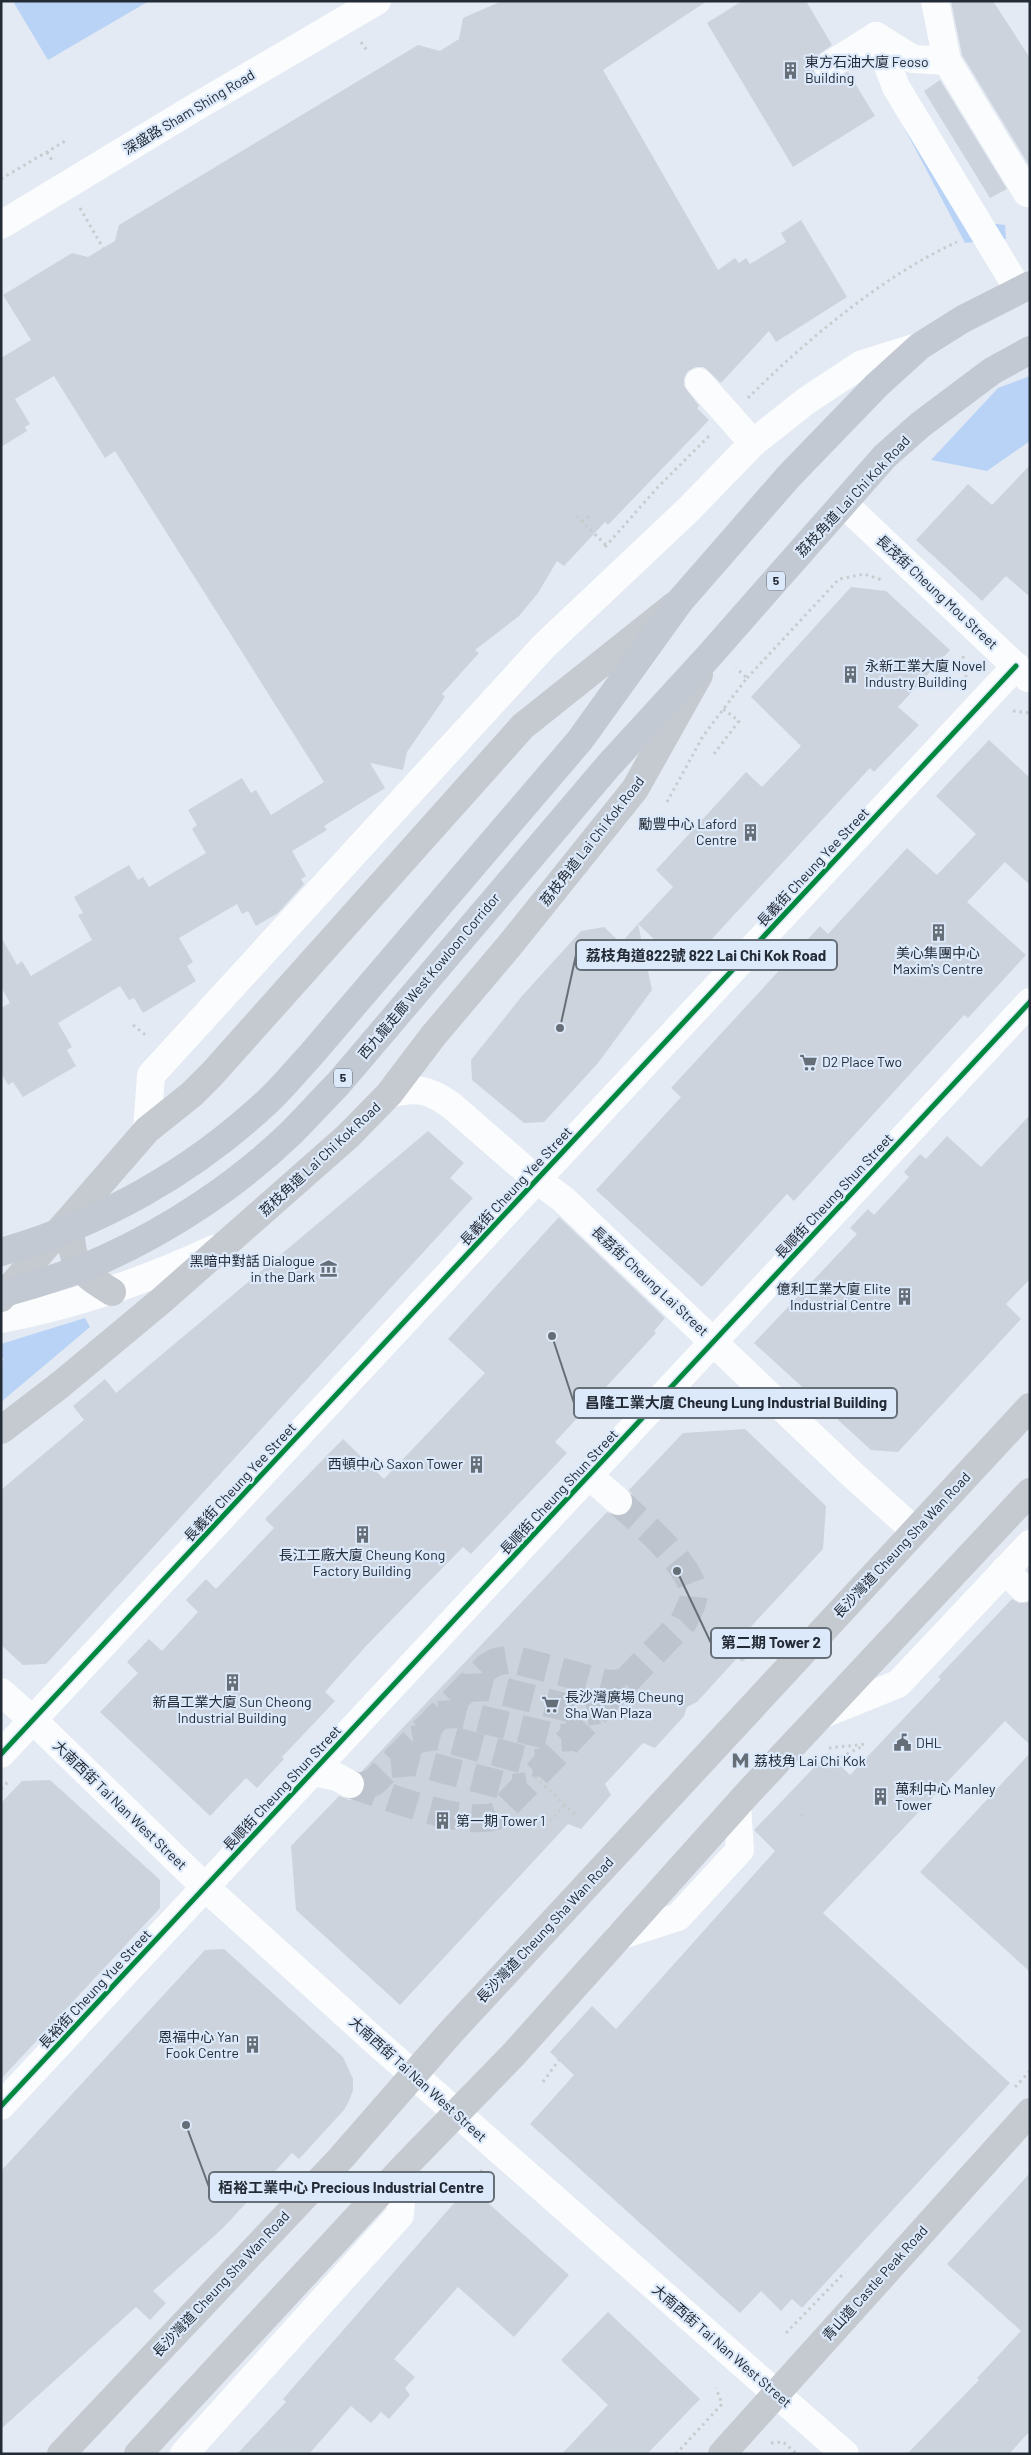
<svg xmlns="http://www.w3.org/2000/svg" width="1031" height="2455" font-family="Barlow,'Noto Sans TC',sans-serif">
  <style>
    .green { fill: #b9d3f7 }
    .building { fill: #ccd3dc }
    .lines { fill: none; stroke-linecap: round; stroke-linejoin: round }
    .minor-tunnel { stroke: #bdc4cd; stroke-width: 28; stroke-dasharray: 28 14; stroke-linecap: butt }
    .path { stroke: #c8cccf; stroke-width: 3; stroke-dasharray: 2.5 4; stroke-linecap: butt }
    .minor { stroke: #fbfcfd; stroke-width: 28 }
    .major { stroke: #c5c9d0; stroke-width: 28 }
    .highway { stroke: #c3c9d2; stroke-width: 28 }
    .cycleway-casing { stroke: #dce9fa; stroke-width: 8 }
    .cycleway { stroke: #00873e; stroke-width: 5 }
    .labels { text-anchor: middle; stroke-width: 4.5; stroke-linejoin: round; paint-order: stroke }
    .shield { fill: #dce9fa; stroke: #5a6471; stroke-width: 1 }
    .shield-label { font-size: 12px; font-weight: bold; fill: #232b36 }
    .poi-label { font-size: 14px; fill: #232b36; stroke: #dce9fa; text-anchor: start }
    .street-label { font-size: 14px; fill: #232b36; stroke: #dce9fa }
    .leader { fill: none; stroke: #666e78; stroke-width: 2 }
    .callout-dot { fill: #666e78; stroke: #dce9fa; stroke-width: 2 }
    .callout { fill: #dce9fa; stroke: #666e78; stroke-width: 2 }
    .callout-label { font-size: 15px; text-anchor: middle; font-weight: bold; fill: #232b36 }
  </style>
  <rect width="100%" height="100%" fill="#e3eaf3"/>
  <g class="green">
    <path d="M16,1H149L48,60L14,3Z"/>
    <path d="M889,99L962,220L1005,225L1006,239L965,243Z"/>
    <path d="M1030,376V441L987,471L931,460L998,388Z"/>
    <path d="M85,1318L90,1327L1,1402V1363L4,1359L1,1357V1344Z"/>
  </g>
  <g class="building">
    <path d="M502,1H707L603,70L718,270L735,258L739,263L746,258L750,264L786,242L781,233L801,220L847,297L776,342L769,331L721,383L704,367H696L688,371L684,378V386L699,406L697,408L709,420L608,525L605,522L564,566L557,561L538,593L519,616L475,650L479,653L442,694L445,697L407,752L403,770L370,763L385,788L324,826L327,830L292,851L306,876L301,879L304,884L278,913L256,926L248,911L242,914L237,904L179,938L193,962L187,966L196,981L143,1013L134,998L129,1000L120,986L58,1023L72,1047L67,1050L76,1066L23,1097L13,1082L8,1085L1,1073V1008L10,1003L1,987V937L17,965L22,961L31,976L92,940L78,915L83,913L74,897L129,865L138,880L143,877L149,887L206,853L192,829L197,825L188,810L242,778L251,793L256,790L271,815L324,782L115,451L105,458L54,376L15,399L30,424L25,427L27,431L1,447V358L31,340L3,295L72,253L88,257L103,248L115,241L119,225L418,45L440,51L459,39L463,18Z"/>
    <path d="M742,1H806L832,45L814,58L812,66L815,74L820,80L829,82L848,72L875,116L793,167L707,23Z"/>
    <path d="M951,1H993L1030,58V167L962,55Z"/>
    <path d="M940,80L1007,189L990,198L924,91Z"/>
    <path d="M1030,465V597L1006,576L982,601L916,540L968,484L992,505Z"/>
    <path d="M851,587L886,591L950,650L898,707L919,725L874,772L870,768L685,968L638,924L673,887L656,870L746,772L762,787L801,746L751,697Z"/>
    <path d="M989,740L1030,778V885L1005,862L967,902L1026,955L968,1018L964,1015L794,1201L787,1194L702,1287L596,1190L681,1097L671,1088L820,926L828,934L907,848L937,875L976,834L936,796Z"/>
    <path d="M638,924L652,990L598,1063L544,1122L524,1123L472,1080L471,1060L522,996L581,931L604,927L621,943Z"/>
    <path d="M1030,1115V1279L1006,1304L1021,1319L898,1452L871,1450L754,1343L857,1234L850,1228L868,1209L874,1215L909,1177L904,1172L920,1154L926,1159L947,1136L981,1167Z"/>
    <path d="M428,1131L464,1163L450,1178L473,1198L46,1664L23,1665L1,1645V1490L84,1420L73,1406L105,1379L116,1393Z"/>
    <path d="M559,1217L665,1318L654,1331L656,1333L555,1442L567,1453L471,1554L463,1547L366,1646L325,1692L335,1701L282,1757L284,1759L257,1788L246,1778L210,1816L100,1712L138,1673L127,1662L149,1639L162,1651L198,1612L186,1600L206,1579L216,1589L274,1528L265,1519L343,1439L384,1479L485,1373L448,1339Z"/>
    <path d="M745,1429L826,1506L823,1549L746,1632L759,1648L742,1662L738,1657L697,1702L687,1707L684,1716L655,1748L643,1743L605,1784L611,1795L581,1829L568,1824L400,2005L296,1910L291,1846L339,1796L350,1800L359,1797L363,1792L366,1784L360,1773L607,1512L616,1516H624L629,1512L633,1503V1495L629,1490L683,1433Z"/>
    <path d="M1012,1599L1019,1603L1030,1602V1745L1005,1721L823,1913L1010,2083L802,2308L792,2299L781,2311L761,2291L740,2313L530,2124L574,2075L550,2052L592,2006L616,2029L775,1851L754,1830L828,1753L850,1775L941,1679L938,1677Z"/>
    <path d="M1030,1753V1972L920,1872Z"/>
    <path d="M50,1780L160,1880V1908L1,2079V1803L22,1781Z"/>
    <path d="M224,1949L343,2057L353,2079V2090L349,2101L344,2110L299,2159L292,2153L223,2228L153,2291L166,2303L150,2320L136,2307L1,2429V2171L205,1950Z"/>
    <path d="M1030,2173V2431L1009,2454H907L979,2380L977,2378L1021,2331L947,2264Z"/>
    <path d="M469,2186L569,2275L514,2337L458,2287L394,2359L415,2377L405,2388L410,2395L389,2419L381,2412L371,2423L351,2406L309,2454H237L286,2402L283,2399Z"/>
    <path d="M608,2312L700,2399L647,2454H562L608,2405L561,2360Z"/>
  </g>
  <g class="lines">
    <g class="minor-tunnel">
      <path d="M464,1688L486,1687L584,1712L599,1710"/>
      <path d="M438,1715L460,1714L558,1738L573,1737"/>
      <path d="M413,1740L436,1736L536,1763L550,1761"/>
      <path d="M391,1764L414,1762L514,1788L527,1786"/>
      <path d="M350,1784C386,1795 461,1827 496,1816L684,1621C687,1614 691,1607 693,1600C700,1570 638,1521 618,1501"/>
      <path d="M361,1787L374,1782L487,1667L496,1662L512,1659L608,1684L625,1683"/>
    </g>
    <g class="path">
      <path d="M361,42L368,52"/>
      <path d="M47,152L53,162"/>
      <path d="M1,179L67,140"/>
      <path d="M80,208L103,248"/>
      <path d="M748,398C805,341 884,275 957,242"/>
      <path d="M576,516L608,547"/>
      <path d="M582,522L591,514"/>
      <path d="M605,547L658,487L710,435"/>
      <path d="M963,656L966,677"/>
      <path d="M747,678L839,579L864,574L882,580"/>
      <path d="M1013,711L1030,713"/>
      <path d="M714,754L739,721L723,709"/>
      <path d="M667,802L703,736L747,678L736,668"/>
      <path d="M133,1025L148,1037"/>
      <path d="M829,1748L866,1744"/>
      <path d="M835,1760L863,1746"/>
      <path d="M535,1777L577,1816"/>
      <path d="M1,1789L8,1782"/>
      <path d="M801,1814L804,1817"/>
      <path d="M545,1826L566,1804"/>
      <path d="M543,2082L559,2060"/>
      <path d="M1015,2087L1030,2071"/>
      <path d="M476,2176L482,2170"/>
      <path d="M786,2333L845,2272"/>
      <path d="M771,2443L783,2442L797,2454"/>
      <path d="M676,2454L722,2404L716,2388"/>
    </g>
    <g class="minor">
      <path d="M935,1L947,61L1027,193"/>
      <path d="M876,36L896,87L1018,289"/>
      <path d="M876,36L913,59L947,61"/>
      <path d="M828,66L876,36"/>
      <path d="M1,225L194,108L377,1"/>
      <path d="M699,382L753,443"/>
      <path d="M844,504L1028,678"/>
      <path d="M389,1094C417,1087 429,1089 452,1106L537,1180L563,1199L855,1477L914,1530"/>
      <path d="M147,1130L151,1075L544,646L689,509L753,443L806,401L862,364L920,346"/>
      <path d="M1,1319C76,1305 145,1281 214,1249"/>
      <path d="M589,1476L618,1501"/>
      <path d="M1005,1570L1023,1588"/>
      <path d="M1,1692L33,1720L205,1887L375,2041L845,2454"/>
      <path d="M826,1713L898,1684L1030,1544"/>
      <path d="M1,1754L1016,666"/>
      <path d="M314,1772L337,1777L350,1784"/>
      <path d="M619,1936L678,1917L740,1850L737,1805"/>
      <path d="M1,2106L1030,1002"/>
      <path d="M184,2454L400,2215L403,2168"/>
    </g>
    <g class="major">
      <path d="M70,1221C71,1263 76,1270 112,1292"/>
      <path d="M1,1298L147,1130L192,1094L212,1074L523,726L675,605"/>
      <path d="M1,1430L60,1385L162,1300L348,1136L389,1094L433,1036L509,946L635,789L699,675"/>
      <path d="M61,2454L341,2158L450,2033L1030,1407"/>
      <path d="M138,2454L403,2168L514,2054L748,1793L1030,1492"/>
      <path d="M722,2454L1030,2112"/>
    </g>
    <g class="highway">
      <path d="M1,1252C100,1224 192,1172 267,1102C282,1088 295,1072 309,1057L580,740L680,601L789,476L877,385L920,346L963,319L1030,285"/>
      <path d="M1,1294C36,1284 72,1274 106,1258C172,1228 238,1184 291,1133C307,1117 322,1100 338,1084L609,765L708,657L885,456L920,425L992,371L1030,350"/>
    </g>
    <defs>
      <g id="cycleway">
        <path d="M1,1754L1016,666"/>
        <path d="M1,2106L1030,1002"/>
      </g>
    </defs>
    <use href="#cycleway" class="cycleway-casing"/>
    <use href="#cycleway" class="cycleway"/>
  </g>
  <defs>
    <symbol id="building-bare" viewBox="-9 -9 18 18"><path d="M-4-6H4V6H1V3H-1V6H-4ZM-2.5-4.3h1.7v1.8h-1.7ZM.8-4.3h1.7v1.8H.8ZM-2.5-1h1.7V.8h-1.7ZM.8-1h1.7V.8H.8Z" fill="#666e78" stroke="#dce9fa" stroke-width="2.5" paint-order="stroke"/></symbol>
    <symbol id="supermarket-bare" viewBox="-9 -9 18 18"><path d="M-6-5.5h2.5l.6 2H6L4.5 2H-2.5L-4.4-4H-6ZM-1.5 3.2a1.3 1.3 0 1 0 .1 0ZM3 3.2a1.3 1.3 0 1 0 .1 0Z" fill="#666e78" stroke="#dce9fa" stroke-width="2.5" paint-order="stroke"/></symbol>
    <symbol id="museum-bare" viewBox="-9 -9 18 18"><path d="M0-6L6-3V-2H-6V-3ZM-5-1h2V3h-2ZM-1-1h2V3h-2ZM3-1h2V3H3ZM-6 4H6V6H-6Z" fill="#666e78" stroke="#dce9fa" stroke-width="2.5" paint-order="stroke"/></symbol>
    <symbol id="civic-bare" viewBox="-9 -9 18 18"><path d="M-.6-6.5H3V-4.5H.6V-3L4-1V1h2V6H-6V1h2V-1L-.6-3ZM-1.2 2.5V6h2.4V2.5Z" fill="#666e78" stroke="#dce9fa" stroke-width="2.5" paint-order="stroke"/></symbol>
    <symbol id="metro-bare" viewBox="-9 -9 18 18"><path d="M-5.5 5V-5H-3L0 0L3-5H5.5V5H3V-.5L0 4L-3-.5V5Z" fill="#666e78" stroke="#dce9fa" stroke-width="2.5" paint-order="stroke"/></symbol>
  </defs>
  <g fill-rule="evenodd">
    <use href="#building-bare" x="778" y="58" width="25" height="25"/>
    <use href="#building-bare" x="838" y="662" width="25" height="25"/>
    <use href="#building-bare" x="738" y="820" width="25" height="25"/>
    <use href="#building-bare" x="926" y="920" width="25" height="25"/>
    <use href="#supermarket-bare" x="796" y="1050" width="25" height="25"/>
    <use href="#museum-bare" x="316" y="1256" width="25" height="25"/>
    <use href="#building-bare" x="892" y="1284" width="25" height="25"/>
    <use href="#building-bare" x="464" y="1452" width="25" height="25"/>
    <use href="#building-bare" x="350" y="1522" width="25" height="25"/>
    <use href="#building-bare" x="220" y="1670" width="25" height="25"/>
    <use href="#supermarket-bare" x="538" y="1692" width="25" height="25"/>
    <use href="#civic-bare" x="890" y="1730" width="25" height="25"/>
    <use href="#metro-bare" x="728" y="1748" width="25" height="25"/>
    <use href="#building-bare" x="868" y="1784" width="25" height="25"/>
    <use href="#building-bare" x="430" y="1808" width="25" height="25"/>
    <use href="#building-bare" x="240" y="2032" width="25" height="25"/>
  </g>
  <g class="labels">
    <g class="shield">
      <rect x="767" y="571.5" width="18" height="19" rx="4"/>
      <rect x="334" y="1068.5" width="18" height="19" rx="4"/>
    </g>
    <g class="shield-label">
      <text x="776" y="585">5</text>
      <text x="343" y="1082">5</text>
    </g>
    <g class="poi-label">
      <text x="805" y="67">東方石油大廈 Feoso<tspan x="805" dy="16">Building</tspan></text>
      <text x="865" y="671">永新工業大廈 Novel<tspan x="865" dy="16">Industry Building</tspan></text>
      <text x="737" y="829" text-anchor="end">勵豐中心 Laford<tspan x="737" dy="16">Centre</tspan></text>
      <text x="938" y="958" text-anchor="middle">美心集團中心<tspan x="938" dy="16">Maxim's Centre</tspan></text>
      <text x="822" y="1067">D2 Place Two</text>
      <text x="315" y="1266" text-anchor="end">黑暗中對話 Dialogue<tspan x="315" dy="16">in the Dark</tspan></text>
      <text x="891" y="1294" text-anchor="end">億利工業大廈 Elite<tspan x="891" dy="16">Industrial Centre</tspan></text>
      <text x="463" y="1469" text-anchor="end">西頓中心 Saxon Tower</text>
      <text x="362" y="1560" text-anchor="middle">長江工廠大廈 Cheung Kong<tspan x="362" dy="16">Factory Building</tspan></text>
      <text x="565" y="1702">長沙灣廣場 Cheung<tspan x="565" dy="16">Sha Wan Plaza</tspan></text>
      <text x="232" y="1707" text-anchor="middle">新昌工業大廈 Sun Cheong<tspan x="232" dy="16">Industrial Building</tspan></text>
      <text x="916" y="1748">DHL</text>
      <text x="754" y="1766">荔枝角 Lai Chi Kok</text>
      <text x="895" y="1794">萬利中心 Manley<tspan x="895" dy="16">Tower</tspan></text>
      <text x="456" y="1826">第一期 Tower 1</text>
      <text x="239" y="2042" text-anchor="end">恩福中心 Yan<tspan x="239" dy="16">Fook Centre</tspan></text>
    </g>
    <g class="street-label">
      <text transform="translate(189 112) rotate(-31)" y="5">深盛路 Sham Shing Road</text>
      <text transform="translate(853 496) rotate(-47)" y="5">荔枝角道 Lai Chi Kok Road</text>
      <text transform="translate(937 592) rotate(43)" y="5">長茂街 Cheung Mou Street</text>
      <text transform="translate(592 841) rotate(-52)" y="5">荔枝角道 Lai Chi Kok Road</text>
      <text transform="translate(813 867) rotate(-47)" y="5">長義街 Cheung Yee Street</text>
      <text transform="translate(429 976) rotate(-50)" y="5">西九龍走廊 West Kowloon Corridor</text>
      <text transform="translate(320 1159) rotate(-43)" y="5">荔枝角道 Lai Chi Kok Road</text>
      <text transform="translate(516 1186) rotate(-47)" y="5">長義街 Cheung Yee Street</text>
      <text transform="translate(834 1196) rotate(-47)" y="5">長順街 Cheung Shun Street</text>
      <text transform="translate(650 1281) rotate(43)" y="5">長荔街 Cheung Lai Street</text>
      <text transform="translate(240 1482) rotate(-47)" y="5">長義街 Cheung Yee Street</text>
      <text transform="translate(559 1492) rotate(-47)" y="5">長順街 Cheung Shun Street</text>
      <text transform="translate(902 1545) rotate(-47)" y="5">長沙灣道 Cheung Sha Wan Road</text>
      <text transform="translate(282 1788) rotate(-47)" y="5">長順街 Cheung Shun Street</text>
      <text transform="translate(120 1805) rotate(44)" y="5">大南西街 Tai Nan West Street</text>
      <text transform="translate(545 1930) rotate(-47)" y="5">長沙灣道 Cheung Sha Wan Road</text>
      <text transform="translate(95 1989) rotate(-47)" y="5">長裕街 Cheung Yue Street</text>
      <text transform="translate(418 2079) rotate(42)" y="5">大南西街 Tai Nan West Street</text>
      <text transform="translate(875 2283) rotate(-48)" y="5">青山道 Castle Peak Road</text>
      <text transform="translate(221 2284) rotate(-47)" y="5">長沙灣道 Cheung Sha Wan Road</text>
      <text transform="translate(722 2346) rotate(41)" y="5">大南西街 Tai Nan West Street</text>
    </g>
  </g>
  <path class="leader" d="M560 1028L576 955M552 1336L574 1403M677 1571L711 1643M186 2125L209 2187"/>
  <g class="callout-dot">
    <circle cx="560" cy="1028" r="5"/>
    <circle cx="552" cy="1336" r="5"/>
    <circle cx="677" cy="1571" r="5"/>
    <circle cx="186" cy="2125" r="5"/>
  </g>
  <g class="callout">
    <rect x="576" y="940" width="261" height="30" rx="5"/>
    <rect x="574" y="1388" width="323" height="30" rx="5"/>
    <rect x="711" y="1628" width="120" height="30" rx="5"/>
    <rect x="209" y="2172" width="285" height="30" rx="5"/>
  </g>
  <g class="callout-label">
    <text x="706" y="961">荔枝角道822號 822 Lai Chi Kok Road</text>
    <text x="736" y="1408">昌隆工業大廈 Cheung Lung Industrial Building</text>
    <text x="771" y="1648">第二期 Tower 2</text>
    <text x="351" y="2193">栢裕工業中心 Precious Industrial Centre</text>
  </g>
  <rect width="1031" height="2455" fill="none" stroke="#232b36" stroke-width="5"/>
</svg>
